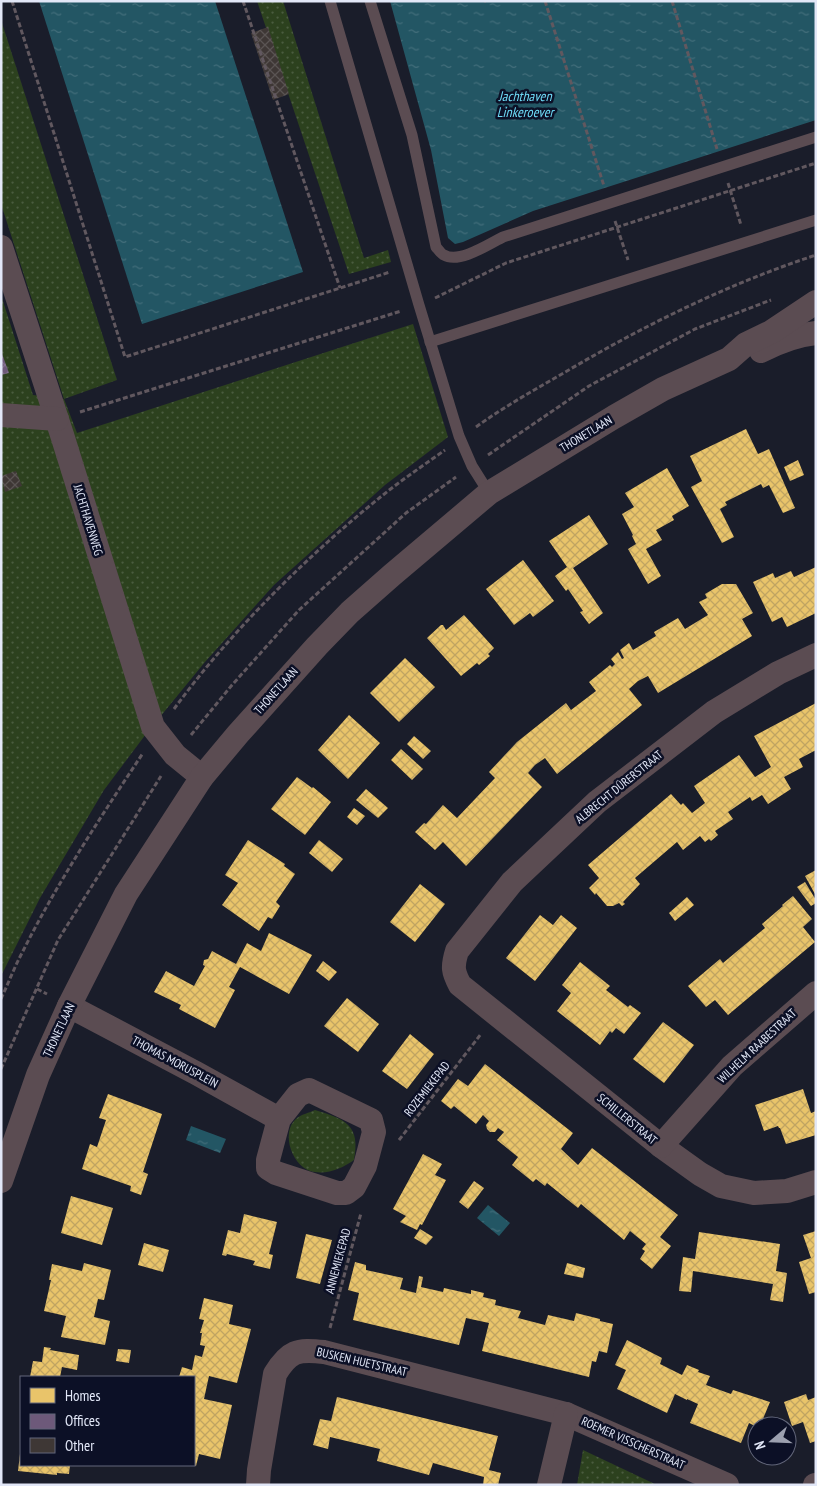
<svg xmlns="http://www.w3.org/2000/svg" width="817" height="1486" font-family="'PT Sans Narrow',sans-serif">
  <style>
    .grass { fill: url(#grass-dots) }
    .water { fill: url(#water-ripples) }
    .homes { fill: url(#homes-cross-hatch) }
    .offices { fill: url(#offices-cross-hatch) }
    .building { fill: url(#building-cross-hatch) }
    .lines { fill: none; stroke-linecap: round; stroke-linejoin: round }
    .path { stroke: #61585f; stroke-width: 3; stroke-dasharray: 5 2.5; stroke-linecap: butt }
    .lane { stroke: #5b4c52; stroke-width: 11 }
    .street { stroke: #5b4c52; stroke-width: 24 }
    .labels { text-anchor: middle; stroke-width: 5; stroke-linejoin: round; paint-order: stroke }
    .street-label { font-size: 12px; fill: #e2e7f7; stroke: #0c1026 }
    .water-label { font-size: 14px; font-style: italic; fill: #6edbf7; stroke: #0c1026 }
  </style>
  <defs>
    <pattern id="grass-dots" width="8" height="8" patternUnits="userSpaceOnUse" patternTransform="scale(1.25)"><rect width="8" height="8" fill="#2c411e"/><path d="M2 2h.1M6 6h.1" fill="none" stroke="#4a5c3f" stroke-width="1.8" stroke-linecap="round"/></pattern>
    <pattern id="water-ripples" width="26" height="14" patternUnits="userSpaceOnUse" patternTransform="scale(1.25)"><rect width="26" height="14" fill="#235664"/><path d="M2 4q2-2 4 0t4 0M15 11q2-2 4 0t4 0" fill="none" stroke="#436e7b"/></pattern>
    <pattern id="homes-cross-hatch" width="8" height="8" patternUnits="userSpaceOnUse" patternTransform="scale(1.25)"><rect width="8" height="8" fill="#e9c46a"/><path d="M0 0l8 8M0 8l8-8" fill="none" stroke="#c0a462"/></pattern>
    <pattern id="offices-cross-hatch" width="8" height="8" patternUnits="userSpaceOnUse" patternTransform="scale(1.25)"><rect width="8" height="8" fill="#6d597a"/><path d="M0 0l8 8M0 8l8-8" fill="none" stroke="#82718e"/></pattern>
    <pattern id="building-cross-hatch" width="8" height="8" patternUnits="userSpaceOnUse" patternTransform="scale(1.25)"><rect width="8" height="8" fill="#3e3735"/><path d="M0 0l8 8M0 8l8-8" fill="none" stroke="#5a5453"/></pattern>
  </defs>
  <rect width="100%" height="100%" fill="#1a1d2a"/>
  <g class="grass">
    <path d="M257,1H283L364,258L388,250L391,262L349,274Z"/>
    <path d="M1,20L117,380L64,399L77,433L413,324L448,437L385,485L274,585L205,662L146,734L104,790L40,898L1,976V295L33,395L64,399L1,204Z"/>
    <path d="M315,1110C345,1119 361,1125 354,1160C343,1168 329,1174 315,1172C293,1170 279,1132 297,1118C302,1114 309,1113 315,1110Z"/>
    <path d="M583,1450L657,1485H577Z"/>
  </g>
  <g class="water">
    <path d="M39,1H215L303,272L142,324Z"/>
    <path d="M390,1H816V120L533,211L463,242L455,244L448,238L431,150Z"/>
    <path d="M191,1126L226,1139L220,1153L186,1140Z"/>
    <path d="M488,1205L510,1223L499,1236L477,1218Z"/>
  </g>
  <g class="homes">
    <path d="M746,429L758,454L769,449L795,508L783,513L769,485L763,488L761,484L725,502L727,505L720,509L734,537L722,543L691,487L702,481L690,456Z"/>
    <path d="M798,460L804,475L790,481L784,467Z"/>
    <path d="M667,468L689,506L672,516L674,520L656,530L662,540L646,549L661,576L648,584L628,549L636,544L632,536L633,535L622,514L634,507L625,493Z"/>
    <path d="M589,515L608,544L573,568L603,613L589,624L580,612L583,611L568,589L566,591L555,576L567,567L549,541Z"/>
    <path d="M523,560L554,601L533,617L530,613L514,625L486,589Z"/>
    <path d="M816,567V613L787,627L782,617L772,622L753,582L773,573L775,578L791,571L794,577Z"/>
    <path d="M722,584H736L753,613L742,619L752,636L658,693L648,676L638,681L629,689L642,705L557,774L545,758L535,765L528,773L542,787L466,866L443,842L435,850L415,832L424,823L426,824L443,805L457,818L495,778L489,772L517,742L566,703L571,710L596,691L589,682L610,665L612,667L615,664L611,659L618,652L622,659L624,658L620,650L629,643L633,650L656,636L654,632L678,618L685,629L708,615L699,602L707,598L705,594Z"/>
    <path d="M464,615L494,648L488,654L490,656L479,665L477,663L461,676L427,638L441,625H443L446,630Z"/>
    <path d="M405,658L435,687L399,722L370,693Z"/>
    <path d="M816,703V750L799,759L803,767L784,777L791,789L768,804L762,795L752,801L750,797L728,812L733,819L715,831L718,835L711,841L709,839L705,842L700,836L683,850L677,842L635,878L640,884L623,902L625,904L622,906L619,903L613,906H607L596,893L595,895L589,888L599,878L588,865L671,794L681,805L683,803L692,813L705,803L694,786L739,755L755,777L771,767L754,736Z"/>
    <path d="M349,715L380,743L348,779L318,750Z"/>
    <path d="M414,736L431,751L423,759L407,744Z"/>
    <path d="M401,749L423,769L412,780L391,760Z"/>
    <path d="M297,777L312,788L313,787L331,802L305,835L271,809Z"/>
    <path d="M366,789L388,808L378,818L356,800Z"/>
    <path d="M354,808L365,816L357,825L347,817Z"/>
    <path d="M248,840L285,864L284,866L295,874L276,902L280,906L272,919L268,917L259,931L222,905L238,883L225,875Z"/>
    <path d="M319,840L343,859L332,872L309,853Z"/>
    <path d="M816,870V896L805,876Z"/>
    <path d="M805,882L816,900V903L811,906L797,887Z"/>
    <path d="M420,884L445,904L415,942L390,922Z"/>
    <path d="M793,896L812,919L803,927L815,942L728,1015L715,1000L706,1007L688,986L720,959L723,963L765,928L762,924L783,906L782,905Z"/>
    <path d="M687,897L694,905L675,921L669,913Z"/>
    <path d="M540,915L553,925L561,915L577,928L535,981L506,958Z"/>
    <path d="M269,933L312,955L289,994L240,967L229,987L235,990L215,1028L179,1009L181,1005L154,992L166,971L194,986L205,966L203,965L204,960L208,959L212,951L236,964L247,943L261,951Z"/>
    <path d="M323,961L337,972L329,981L316,971Z"/>
    <path d="M580,962L610,986L606,990L628,1007L630,1005L641,1013L624,1034L616,1028L612,1033L610,1031L600,1045L557,1011L571,993L562,985Z"/>
    <path d="M347,998L379,1024L358,1052L324,1026Z"/>
    <path d="M663,1022L694,1045L664,1083L633,1059Z"/>
    <path d="M410,1034L434,1054L407,1089L382,1071Z"/>
    <path d="M485,1064L573,1133L561,1149L578,1165L592,1148L678,1215L660,1237L671,1246L652,1269L640,1259L645,1251L642,1249L646,1244L630,1231L624,1240L581,1204L578,1208L547,1183L545,1186L536,1179L533,1182L512,1165L518,1157L497,1140L504,1132L498,1128L495,1132H490L487,1129L486,1125L489,1121L483,1115L476,1124L454,1106L451,1109L441,1101L458,1079L468,1086Z"/>
    <path d="M803,1089L811,1113L816,1111V1135L786,1144L780,1128H779L778,1126L764,1131L755,1105Z"/>
    <path d="M108,1094L162,1114L143,1172L148,1174L141,1195L130,1191L131,1186L82,1169L90,1144L97,1147L106,1120L99,1118Z"/>
    <path d="M423,1154L442,1164L435,1175L446,1180L422,1225L420,1224L417,1230L400,1222L406,1216L393,1209Z"/>
    <path d="M474,1181L484,1188L468,1209L459,1202Z"/>
    <path d="M71,1196L113,1208L102,1245L61,1233Z"/>
    <path d="M244,1214L277,1222L269,1254L273,1255L270,1269L253,1265L255,1261L227,1254L226,1256L222,1255L228,1230L240,1233Z"/>
    <path d="M420,1229L433,1237L426,1245L414,1238Z"/>
    <path d="M816,1231V1292L809,1294L799,1262L811,1258L803,1235Z"/>
    <path d="M699,1232L780,1244L776,1271L787,1273L783,1302L770,1300L773,1284L693,1271L691,1292L679,1291L683,1257L695,1259Z"/>
    <path d="M306,1234L332,1240L320,1284L296,1278Z"/>
    <path d="M144,1243L169,1250L163,1272L138,1265Z"/>
    <path d="M355,1262L366,1265V1270L403,1278L400,1289L416,1293L419,1276L423,1277L421,1287L443,1292L444,1288L471,1294V1290L484,1293L483,1297L496,1300L495,1305L521,1311L518,1318L545,1325L548,1315L574,1321L576,1313L600,1319V1321L613,1324L607,1353L599,1351L596,1362L592,1361L589,1377L482,1351L489,1323L466,1318L459,1345L353,1320L359,1293L348,1290Z"/>
    <path d="M84,1263L111,1270L104,1300L98,1299L94,1317L110,1321L105,1345L61,1337L66,1316L44,1311L51,1280H49L52,1264L82,1271Z"/>
    <path d="M567,1263L585,1268L583,1278L564,1274Z"/>
    <path d="M204,1298L233,1305L229,1324L251,1329L237,1383L209,1376L204,1399L232,1405L220,1459L199,1454L196,1466L194,1465V1377H179L182,1367L192,1370L195,1355L202,1357L205,1346L200,1345L202,1333H200L204,1320L199,1319Z"/>
    <path d="M627,1340L662,1358L660,1364L682,1375L687,1365L699,1370L698,1372L710,1376L706,1385L731,1394L733,1390L770,1402L760,1426L757,1427L749,1423L741,1443L690,1423L698,1404L687,1399V1400L675,1394L667,1413L617,1389L626,1370L615,1365Z"/>
    <path d="M44,1347L51,1348L50,1350L79,1355L77,1370L62,1367L60,1377H30L33,1361L42,1362Z"/>
    <path d="M118,1349L131,1350L129,1363L116,1361Z"/>
    <path d="M806,1394L808,1400L816,1397V1441L810,1443L803,1422L792,1426L784,1402Z"/>
    <path d="M337,1397L498,1436L489,1470L501,1473L498,1485H483L484,1477L433,1463L429,1475L377,1461L380,1449L330,1437L328,1449L313,1445L320,1419L331,1421Z"/>
    <path d="M20,1454H21V1465H70L69,1474L57,1473V1475L18,1471Z"/>
  </g>
  <path class="offices" d="M1,351L9,373L1,375Z"/>
  <g class="building">
    <path d="M268,27L289,94L273,100L251,33Z"/>
    <path d="M16,471L22,486L5,492L1,476Z"/>
  </g>
  <g class="lines">
    <g class="path">
      <path d="M12,1L125,357L390,272"/>
      <path d="M243,1L340,288"/>
      <path d="M545,1L604,186"/>
      <path d="M672,1L717,149"/>
      <path d="M484,2L485,1"/>
      <path d="M728,183L741,225"/>
      <path d="M615,221L628,260"/>
      <path d="M435,298L506,263L816,163"/>
      <path d="M80,412L401,311"/>
      <path d="M476,427C505,406 536,389 567,371C647,324 728,284 816,255"/>
      <path d="M488,455L589,386L695,329L771,300"/>
      <path d="M174,709C231,631 308,555 383,495C403,479 424,465 445,450"/>
      <path d="M191,735L232,685L299,610L406,513L456,477"/>
      <path d="M37,989L47,994"/>
      <path d="M1,999C8,984 14,968 22,953C57,883 100,818 143,753"/>
      <path d="M1,1069L58,940L161,776"/>
      <path d="M399,1140L481,1034"/>
      <path d="M330,1328L361,1213"/>
    </g>
    <g class="lane">
      <path d="M330,1L419,305L459,436L472,466L489,493"/>
      <path d="M370,1L412,135L436,247C438,249 441,254 444,255C459,264 489,244 503,237L816,137"/>
      <path d="M430,342L816,220"/>
    </g>
    <g class="street">
      <path d="M1,247L63,438L153,727L175,755L202,777"/>
      <path d="M761,351C778,342 797,335 816,333"/>
      <path d="M1,415L57,419"/>
      <path d="M816,655L778,673L714,712L597,802L512,882L457,951C452,967 453,972 460,985L661,1146L700,1174L721,1186L754,1193L787,1191L816,1182"/>
      <path d="M69,1006L196,1073L279,1119L268,1160V1168L276,1173L337,1193H346L354,1187L365,1166L374,1132L371,1120L309,1090L298,1095L279,1119"/>
      <path d="M661,1146L732,1066L816,993"/>
      <path d="M1,1181L38,1075L69,1006L126,894L202,777L238,734L317,646L350,612L392,575L489,493L614,417L663,389L729,359L746,344L771,332L816,302"/>
      <path d="M258,1485L259,1470L275,1374C289,1351 297,1349 324,1352L566,1414L727,1485"/>
      <path d="M549,1485L566,1414"/>
      <path d="M815,1485H816"/>
    </g>
  </g>
  <g class="labels">
    <g class="street-label">
      <text transform="translate(586 434) rotate(-31)" y="4">THONETLAAN</text>
      <text transform="translate(88 520) rotate(73)" y="4">JACHTHAVENWEG</text>
      <text transform="translate(276 691) rotate(-48)" y="4">THONETLAAN</text>
      <text transform="translate(619 787) rotate(-39)" y="4">ALBRECHT DÜRERSTRAAT</text>
      <text transform="translate(59 1030) rotate(-65)" y="4">THONETLAAN</text>
      <text transform="translate(757 1046) rotate(-43)" y="4">WILHELM RAABESTRAAT</text>
      <text transform="translate(175 1062) rotate(28)" y="4">THOMAS MORUSPLEIN</text>
      <text transform="translate(427 1089) rotate(-52)" y="4">ROZEMIEKEPAD</text>
      <text transform="translate(627 1119) rotate(39)" y="4">SCHILLERSTRAAT</text>
      <text transform="translate(338 1261) rotate(-75)" y="4">ANNEMIEKEPAD</text>
      <text transform="translate(362 1362) rotate(13)" y="4">BUSKEN HUETSTRAAT</text>
      <text transform="translate(633 1443) rotate(24)" y="4">ROEMER VISSCHERSTRAAT</text>
    </g>
    <g class="water-label">
      <text x="525" y="101">Jachthaven<tspan x="525" dy="16">Linkeroever</tspan></text>
    </g>
  </g>
  <rect width="817" height="1486" fill="none" stroke="#e2e7f7" stroke-width="5"/>
  <rect x="20" y="1376" width="175" height="90" fill="#0c1026" stroke="#62667a"/>
  <rect x="30" y="1388" width="25" height="15" fill="#e9c46a" stroke="#62667a"/>
  <text x="65" y="1401" font-size="15" fill="#e2e7f7">Homes</text>
  <rect x="30" y="1414" width="25" height="15" fill="#6d597a" stroke="#62667a"/>
  <text x="65" y="1426" font-size="15" fill="#e2e7f7">Offices</text>
  <rect x="30" y="1438" width="25" height="15" fill="#3e3735" stroke="#62667a"/>
  <text x="65" y="1451" font-size="15" fill="#e2e7f7">Other</text>
  <g transform="translate(772 1441) rotate(251)"><circle r="24" fill="#0c1026" stroke="#62667a"/>
  <path d="M0-4L9 19L0 12L-9 19Z" fill="#9ca0af"/>
  <text y="-8" font-size="14" font-weight="bold" text-anchor="middle" fill="#e2e7f7">N</text>
  </g>
</svg>
